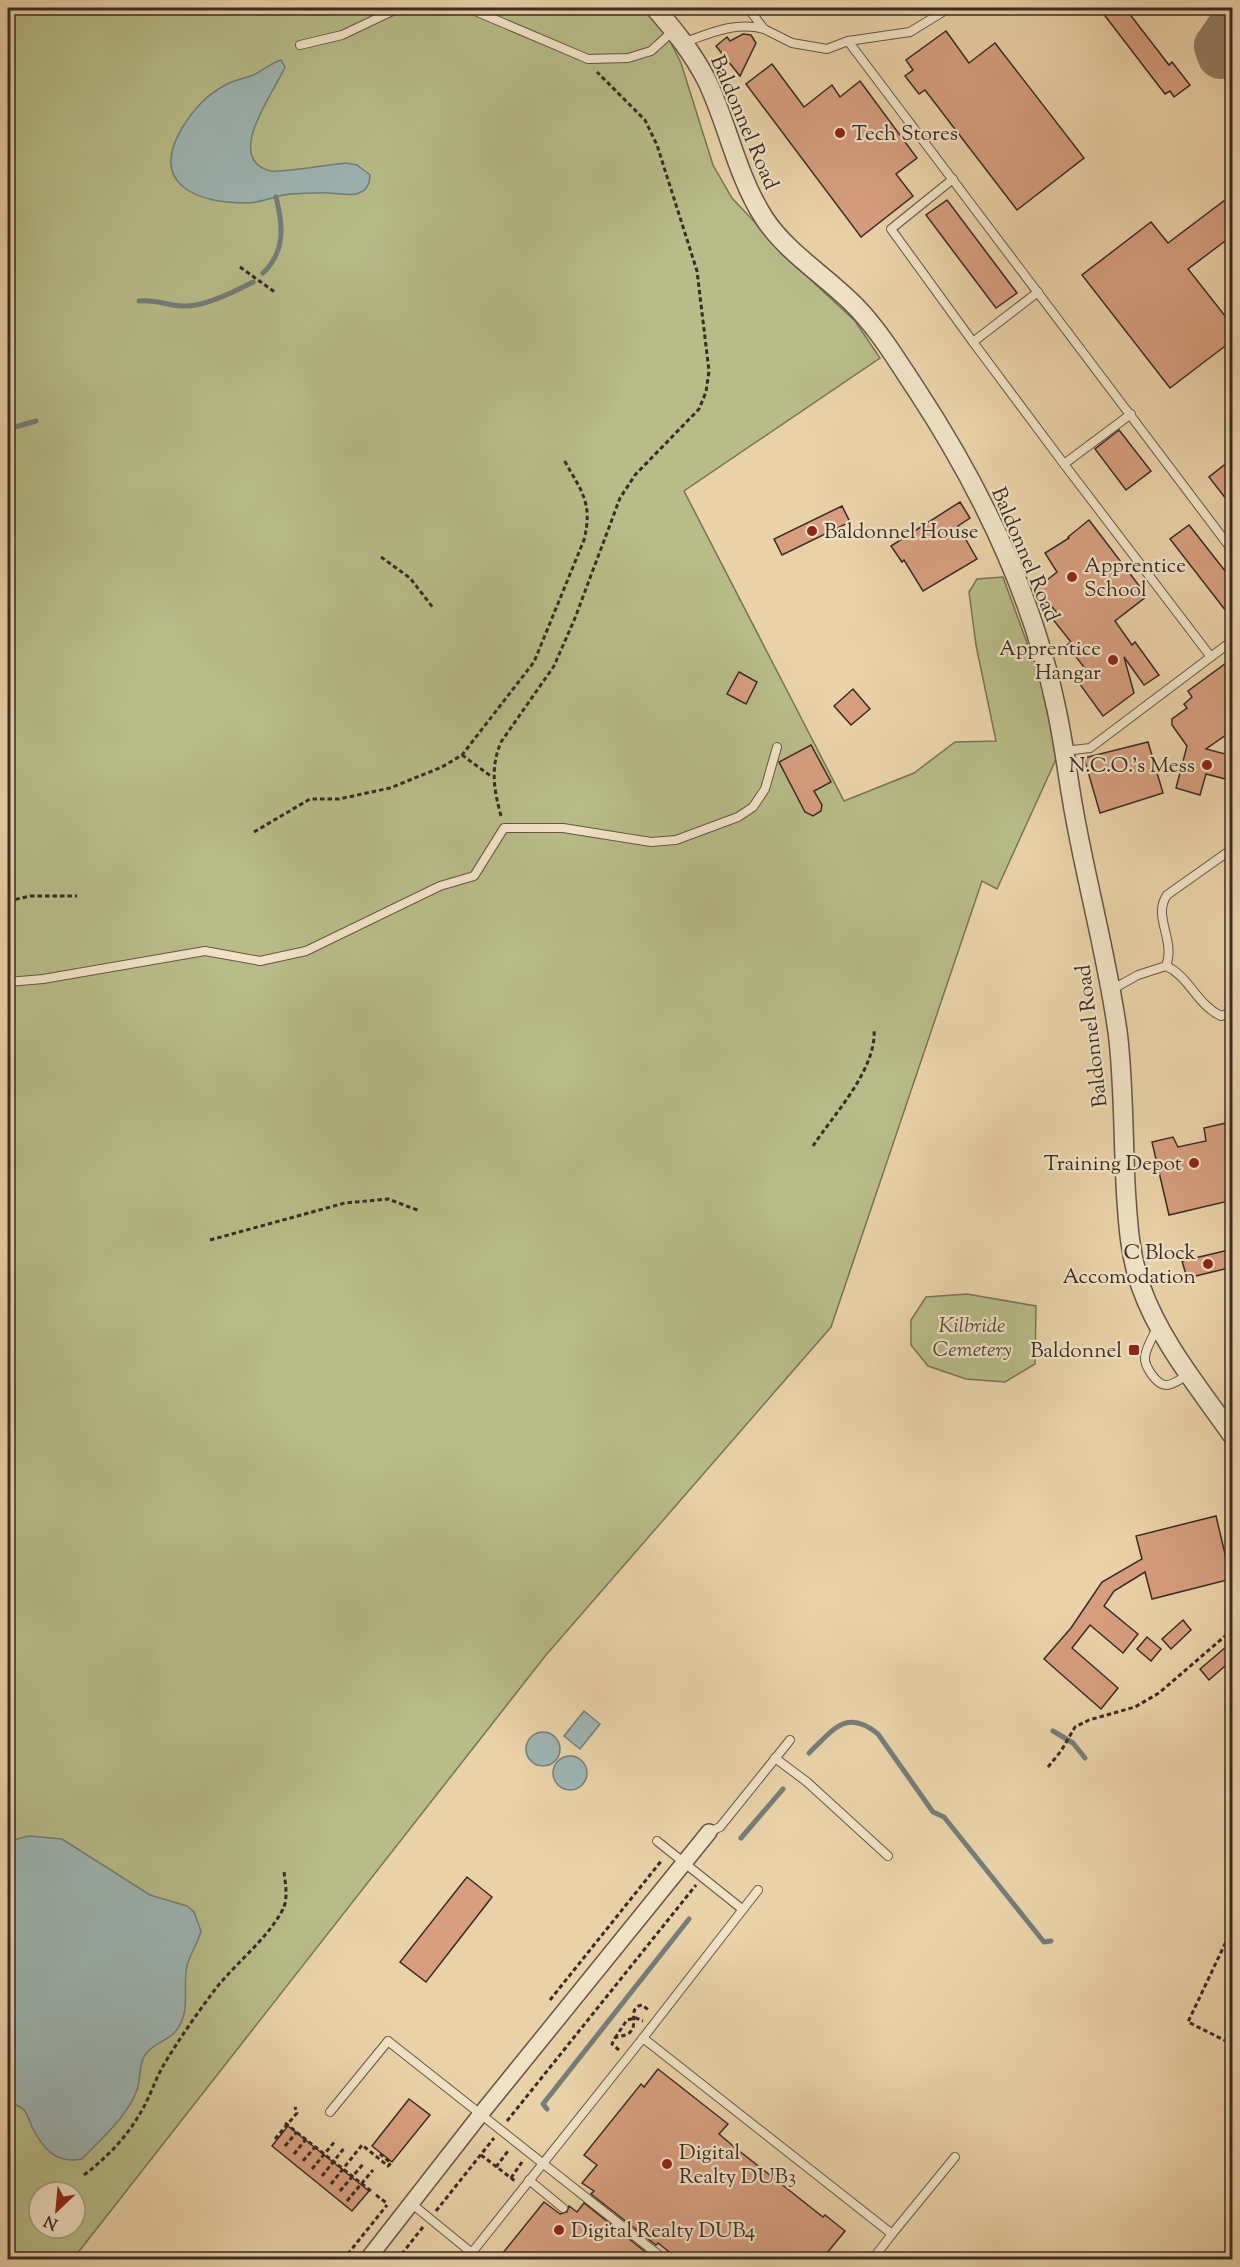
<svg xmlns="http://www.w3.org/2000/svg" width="1240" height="2267" font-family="'Sorts Mill Goudy',serif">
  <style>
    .green { fill: #b7bc88; stroke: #787456; stroke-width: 1.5; fill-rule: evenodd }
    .water { fill: #9db5b3; stroke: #757e7a; stroke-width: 1.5 }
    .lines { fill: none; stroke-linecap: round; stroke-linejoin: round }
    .stream { stroke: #757e7a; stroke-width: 5 }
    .taxiway { stroke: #927e66; stroke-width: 48 }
    .building { fill: #d79e7f; stroke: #3a2b25; stroke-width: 1.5 }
    .service-casing { stroke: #665546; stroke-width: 10 }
    .minor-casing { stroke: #665546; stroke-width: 18 }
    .tertiary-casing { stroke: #665546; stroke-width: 21 }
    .path { stroke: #3a2b25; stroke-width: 3; stroke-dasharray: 4.5 3; stroke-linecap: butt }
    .service { stroke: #f1e2c6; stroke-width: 8 }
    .minor { stroke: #f1e2c6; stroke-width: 15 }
    .tertiary { stroke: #f1e2c6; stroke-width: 18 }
    .poi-dot { fill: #8f2418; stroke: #f1e2c6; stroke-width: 2 }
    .labels { text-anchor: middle; stroke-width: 4.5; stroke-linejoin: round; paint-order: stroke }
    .street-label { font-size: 21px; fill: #3a2b25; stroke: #f1e2c6 }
    .poi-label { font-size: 21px; fill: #3a2b25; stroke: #f1e2c6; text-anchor: start }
    .park-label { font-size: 21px; font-style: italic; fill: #534839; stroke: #f1e2c6 }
  </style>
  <rect width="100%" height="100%" fill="#ead2a8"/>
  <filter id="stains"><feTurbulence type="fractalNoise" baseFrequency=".00333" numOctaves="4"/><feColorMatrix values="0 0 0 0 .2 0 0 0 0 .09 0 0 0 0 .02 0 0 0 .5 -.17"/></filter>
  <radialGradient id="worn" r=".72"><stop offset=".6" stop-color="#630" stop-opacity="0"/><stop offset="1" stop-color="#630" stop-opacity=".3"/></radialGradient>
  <g class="green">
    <path d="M8,8H644L666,33L681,63L713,165L732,198L796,266L855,321L880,358L684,491L844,801L914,773L955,742L996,741L976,645L969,592L977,579L1003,577L1047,698L1057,757L997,889L982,881L831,1327L546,1655L73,2259H8ZM39,2192H75V2228H39Z"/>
    <path d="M967,1294L1036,1306L1035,1364L1005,1382L966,1379L928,1366L911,1345V1320L926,1297Z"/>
  </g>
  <g class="water">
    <path d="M281,60L285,67C275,91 222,159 271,171C281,173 331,164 346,163L357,165L370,175C370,183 367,190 359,193C351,197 337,193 328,193C316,192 303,194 291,194C276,195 262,203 247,203C199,203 148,186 182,128C194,109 206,95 227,84C234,80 244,79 253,75C262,71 271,63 281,60Z"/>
    <path d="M584,1711L600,1724L580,1749L564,1736Z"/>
    <circle cx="543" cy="1749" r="17"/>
    <circle cx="570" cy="1773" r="17"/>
    <path d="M29,1836L62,1839L150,1895L187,1906L194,1912L201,1931C198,1943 190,1954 187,1966C182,1989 192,2012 175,2032C166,2042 153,2043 145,2055C138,2066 141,2079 137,2090C127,2117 101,2139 82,2159C56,2164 43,2149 32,2127C30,2122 28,2115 24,2110C20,2106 13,2104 8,2101V1844L13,1840Z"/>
  </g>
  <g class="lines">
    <g class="stream">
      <path d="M263,273C286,251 283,225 276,197"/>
      <path d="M139,301C158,299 170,307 186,306C205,306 236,291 253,282"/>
      <path d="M8,429L36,421"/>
      <path d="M1053,1731L1073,1743L1085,1758"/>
      <path d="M809,1753C833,1730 846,1708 878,1734L933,1812L944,1817L1044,1942L1051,1941"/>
      <path d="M741,1838L783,1789"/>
      <path d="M547,2109L543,2104L689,1919"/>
    </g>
    <path class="taxiway" d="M1221,55L1218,46L1232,26"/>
  </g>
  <g class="building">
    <path d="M1099,8H1125L1169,65L1172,62L1190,85L1174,97L1170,91L1165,94Z"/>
    <path d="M946,31L969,63L995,43L1084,158L1017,210L925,90L919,94L905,76L913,70L906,60Z"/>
    <path d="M743,34L751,35L756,43L740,76L716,46L727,37L730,41Z"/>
    <path d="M772,64L804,107L832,85L840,97L860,81L917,158L896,174L913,196L861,237L746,84Z"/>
    <path d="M1233,194V235L1188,269L1233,326V340L1170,388L1082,275L1151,222L1168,243Z"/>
    <path d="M947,200L1017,293L996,308L926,215Z"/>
    <path d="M1119,430L1151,471L1126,490L1095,449Z"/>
    <path d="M1233,458V508L1209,477Z"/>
    <path d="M960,502L970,518L958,526L977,559L923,591L904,560L902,562L891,546Z"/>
    <path d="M842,506L850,522L782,555L774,539Z"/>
    <path d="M1089,520L1147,596L1115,621L1132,645L1135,642L1159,675L1144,685L1124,657L1134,693L1103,716L1079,683L1090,675L1067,645L1071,642L1051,617L1057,613L1037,588L1057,572L1045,553L1069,538L1068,537Z"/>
    <path d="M1189,525L1233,581V620L1170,539Z"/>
    <path d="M1233,658V730L1206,749L1233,756V781L1206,774L1200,795L1176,788L1187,746L1172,725V719L1187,708L1184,704L1192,697L1188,691Z"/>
    <path d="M739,672L757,682L746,704L727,694Z"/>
    <path d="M853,689L870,709L851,725L834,706Z"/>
    <path d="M1148,742L1163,793L1100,813L1084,758Z"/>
    <path d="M811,745L831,782L814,791L822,805L821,811L813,816L805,812L779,762Z"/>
    <path d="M1226,1123L1233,1153V1200L1169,1215L1152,1142L1173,1137L1178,1147L1206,1141L1204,1128Z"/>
    <path d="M1233,1249V1267L1187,1278L1182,1261Z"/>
    <path d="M1216,1516L1231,1579L1152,1599L1145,1572L1114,1591L1104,1606L1138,1634L1123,1653L1090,1625L1072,1648L1118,1688L1101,1709L1044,1659L1071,1628L1102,1582L1142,1559L1136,1536Z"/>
    <path d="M1183,1620L1191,1630L1171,1649L1162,1639Z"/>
    <path d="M1147,1637L1161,1649L1151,1661L1137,1649Z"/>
    <path d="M1233,1641V1659L1209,1680L1200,1669Z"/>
    <path d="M467,1877L492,1897L426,1982L400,1962Z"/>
    <path d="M658,2069L728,2124L719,2134L738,2150L823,2217L825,2215L845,2231L822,2259H678L658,2243L656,2245L591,2194L594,2191L582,2183L597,2165L584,2155L641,2084L644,2087Z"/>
    <path d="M409,2099L430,2115L392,2162L372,2146Z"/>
    <path d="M288,2126L369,2191L352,2211L272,2146Z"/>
    <path d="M544,2202L560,2214L567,2212L569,2206L577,2212L584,2203L648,2254L644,2259H498Z"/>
  </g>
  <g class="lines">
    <defs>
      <g id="service">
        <path d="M468,8L588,59L628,58L651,51L673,31"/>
        <path d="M748,8L764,29L792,43L827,49L848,41"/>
        <path d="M949,8L910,32L848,41L1232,550"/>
        <path d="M685,42C711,33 736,21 764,29"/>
        <path d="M300,45L342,35L399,8"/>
        <path d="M953,179L891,229L973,342"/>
        <path d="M1038,292L973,342L1064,464"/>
        <path d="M1131,414L1064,464L1211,657"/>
        <path d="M1064,751L1090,748L1232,641"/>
        <path d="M1166,966C1176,939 1152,917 1167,895L1232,849"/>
        <path d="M8,982L43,979L205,951L260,961L306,951L440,886L474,876L504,828H563L651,842L676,840L738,817L753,807L765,789L777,747"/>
        <path d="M1111,990L1138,975L1166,966C1189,976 1197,1005 1221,1016L1232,1012"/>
        <path d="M1158,1326C1154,1335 1146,1347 1145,1357C1144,1366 1157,1386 1167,1385C1173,1385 1182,1378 1188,1375"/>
        <path d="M775,1758L807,1782L888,1856"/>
        <path d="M709,1832L720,1827L790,1740"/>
        <path d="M657,1841L742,1909"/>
        <path d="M643,2038L892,2234L955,2157"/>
        <path d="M330,2112L388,2041L665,2260"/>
        <path d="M529,2180L563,2208"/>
        <path d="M412,2204L472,2253"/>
        <path d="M466,2260L643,2038L758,1890"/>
        <path d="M872,2260L892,2234"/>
      </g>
      <path id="minor" d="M367,2260L480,2115L709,1832"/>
      <path id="tertiary" d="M655,8C674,30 692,52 706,79C728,124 736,174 764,218C788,255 831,279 860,311C882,335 898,362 916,389C979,485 1032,594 1056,707C1064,743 1068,780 1075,817C1088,889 1108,961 1118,1035C1124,1087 1123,1140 1126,1193C1128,1225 1130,1256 1141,1287C1160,1341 1200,1389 1232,1435"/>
    </defs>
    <use href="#service" class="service-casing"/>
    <use href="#minor" class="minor-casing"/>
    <use href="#tertiary" class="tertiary-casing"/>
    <g class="path">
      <path d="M240,267L276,293"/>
      <path d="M381,557L410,578L434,609"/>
      <path d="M462,755L492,777"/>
      <path d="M501,816C494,790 490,768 501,742L554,666L575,618L620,498L635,475L699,409L706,392L709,371L697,271L657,145L645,120L597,72"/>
      <path d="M254,832L310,799H339L390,788L442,767L462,755L534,662L584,540C593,503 582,492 564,460"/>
      <path d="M8,901L30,896H77"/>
      <path d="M813,1146C834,1114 877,1069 874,1029"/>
      <path d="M210,1240L345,1203L388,1199L420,1211"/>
      <path d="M1048,1767L1061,1751L1075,1727L1089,1720L1135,1707L1159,1693L1224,1637L1232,1632"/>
      <path d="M1232,1929L1188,2022L1232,2044"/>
      <path d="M550,2000L662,1860"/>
      <path d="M615,2038L627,2020L636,2018L643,2021"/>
      <path d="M619,2050L612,2044L615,2038C619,2036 625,2036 629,2033C640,2025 626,2008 642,2005L650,2011"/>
      <path d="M507,2121L696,1885"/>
      <path d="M285,2123L371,2191"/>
      <path d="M275,2139L297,2113L295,2107"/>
      <path d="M285,2146L297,2132"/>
      <path d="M294,2154L306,2139"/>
      <path d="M481,2155L515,2181"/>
      <path d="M303,2161L315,2147"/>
      <path d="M496,2167L508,2151"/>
      <path d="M312,2169L336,2140"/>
      <path d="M84,2175C105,2159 126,2138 139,2115C149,2100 154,2082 163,2066C179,2039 198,2012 217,1987C238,1961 266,1940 282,1911C289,1899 285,1883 284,1871"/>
      <path d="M322,2176L345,2147"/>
      <path d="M511,2178L522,2162"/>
      <path d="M331,2184L362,2145L388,2166L391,2163L380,2154"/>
      <path d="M340,2191L364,2163"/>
      <path d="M376,2195L388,2204"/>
      <path d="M347,2201L373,2170"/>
      <path d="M436,2211L494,2138"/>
      <path d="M343,2260L387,2205"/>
      <path d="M397,2260L423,2227"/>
    </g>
    <use href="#service" class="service"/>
    <use href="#minor" class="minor"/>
    <use href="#tertiary" class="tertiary"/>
  </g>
  <g class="poi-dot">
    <circle cx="840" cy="133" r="6"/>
    <circle cx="812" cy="531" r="6"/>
    <circle cx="1072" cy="577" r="6"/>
    <circle cx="1113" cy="660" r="6"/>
    <circle cx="1207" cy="765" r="6"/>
    <circle cx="1194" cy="1163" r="6"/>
    <circle cx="1208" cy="1264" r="6"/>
    <rect x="1128" y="1344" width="12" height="12" rx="3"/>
    <circle cx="667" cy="2164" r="6"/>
    <circle cx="559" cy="2230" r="6"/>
  </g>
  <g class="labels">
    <g class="street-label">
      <text transform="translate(745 122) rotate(67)" y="7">Baldonnel Road</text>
      <text transform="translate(1026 554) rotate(67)" y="7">Baldonnel Road</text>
      <text transform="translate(1091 1036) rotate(-97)" y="7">Baldonnel Road</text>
    </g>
    <g class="poi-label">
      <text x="852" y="140">Tech Stores</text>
      <text x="824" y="538">Baldonnel House</text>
      <text x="1084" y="572">Apprentice<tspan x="1084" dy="24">School</tspan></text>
      <text x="1101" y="655" text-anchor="end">Apprentice<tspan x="1101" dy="24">Hangar</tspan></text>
      <text x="1195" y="772" text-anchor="end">N.C.O.'s Mess</text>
      <text x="1182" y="1170" text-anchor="end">Training Depot</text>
      <text x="1196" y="1259" text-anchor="end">C Block<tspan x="1196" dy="24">Accomodation</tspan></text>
      <text x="1122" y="1357" text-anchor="end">Baldonnel</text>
      <text x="679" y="2159">Digital<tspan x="679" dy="24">Realty DUB3</tspan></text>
      <text x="571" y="2237">Digital Realty DUB4</text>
    </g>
    <g class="park-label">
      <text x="972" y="1332">Kilbride<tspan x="972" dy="24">Cemetery</tspan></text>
    </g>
  </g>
  <rect width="1240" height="2267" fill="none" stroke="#ead2a8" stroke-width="30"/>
  <rect x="9" y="9" width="1222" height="2249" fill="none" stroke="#3a2b25" stroke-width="3"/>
  <rect x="15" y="15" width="1210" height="2237" fill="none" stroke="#3a2b25" stroke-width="1.5"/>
  <g transform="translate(57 2210) rotate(206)"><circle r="28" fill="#f1e2c6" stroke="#a89986" stroke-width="1.5"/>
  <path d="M0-4.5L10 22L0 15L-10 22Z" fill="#8f2418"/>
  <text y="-9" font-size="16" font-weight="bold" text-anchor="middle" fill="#3a2b25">N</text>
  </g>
  <rect width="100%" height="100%" filter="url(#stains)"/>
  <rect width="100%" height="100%" fill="url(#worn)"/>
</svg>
